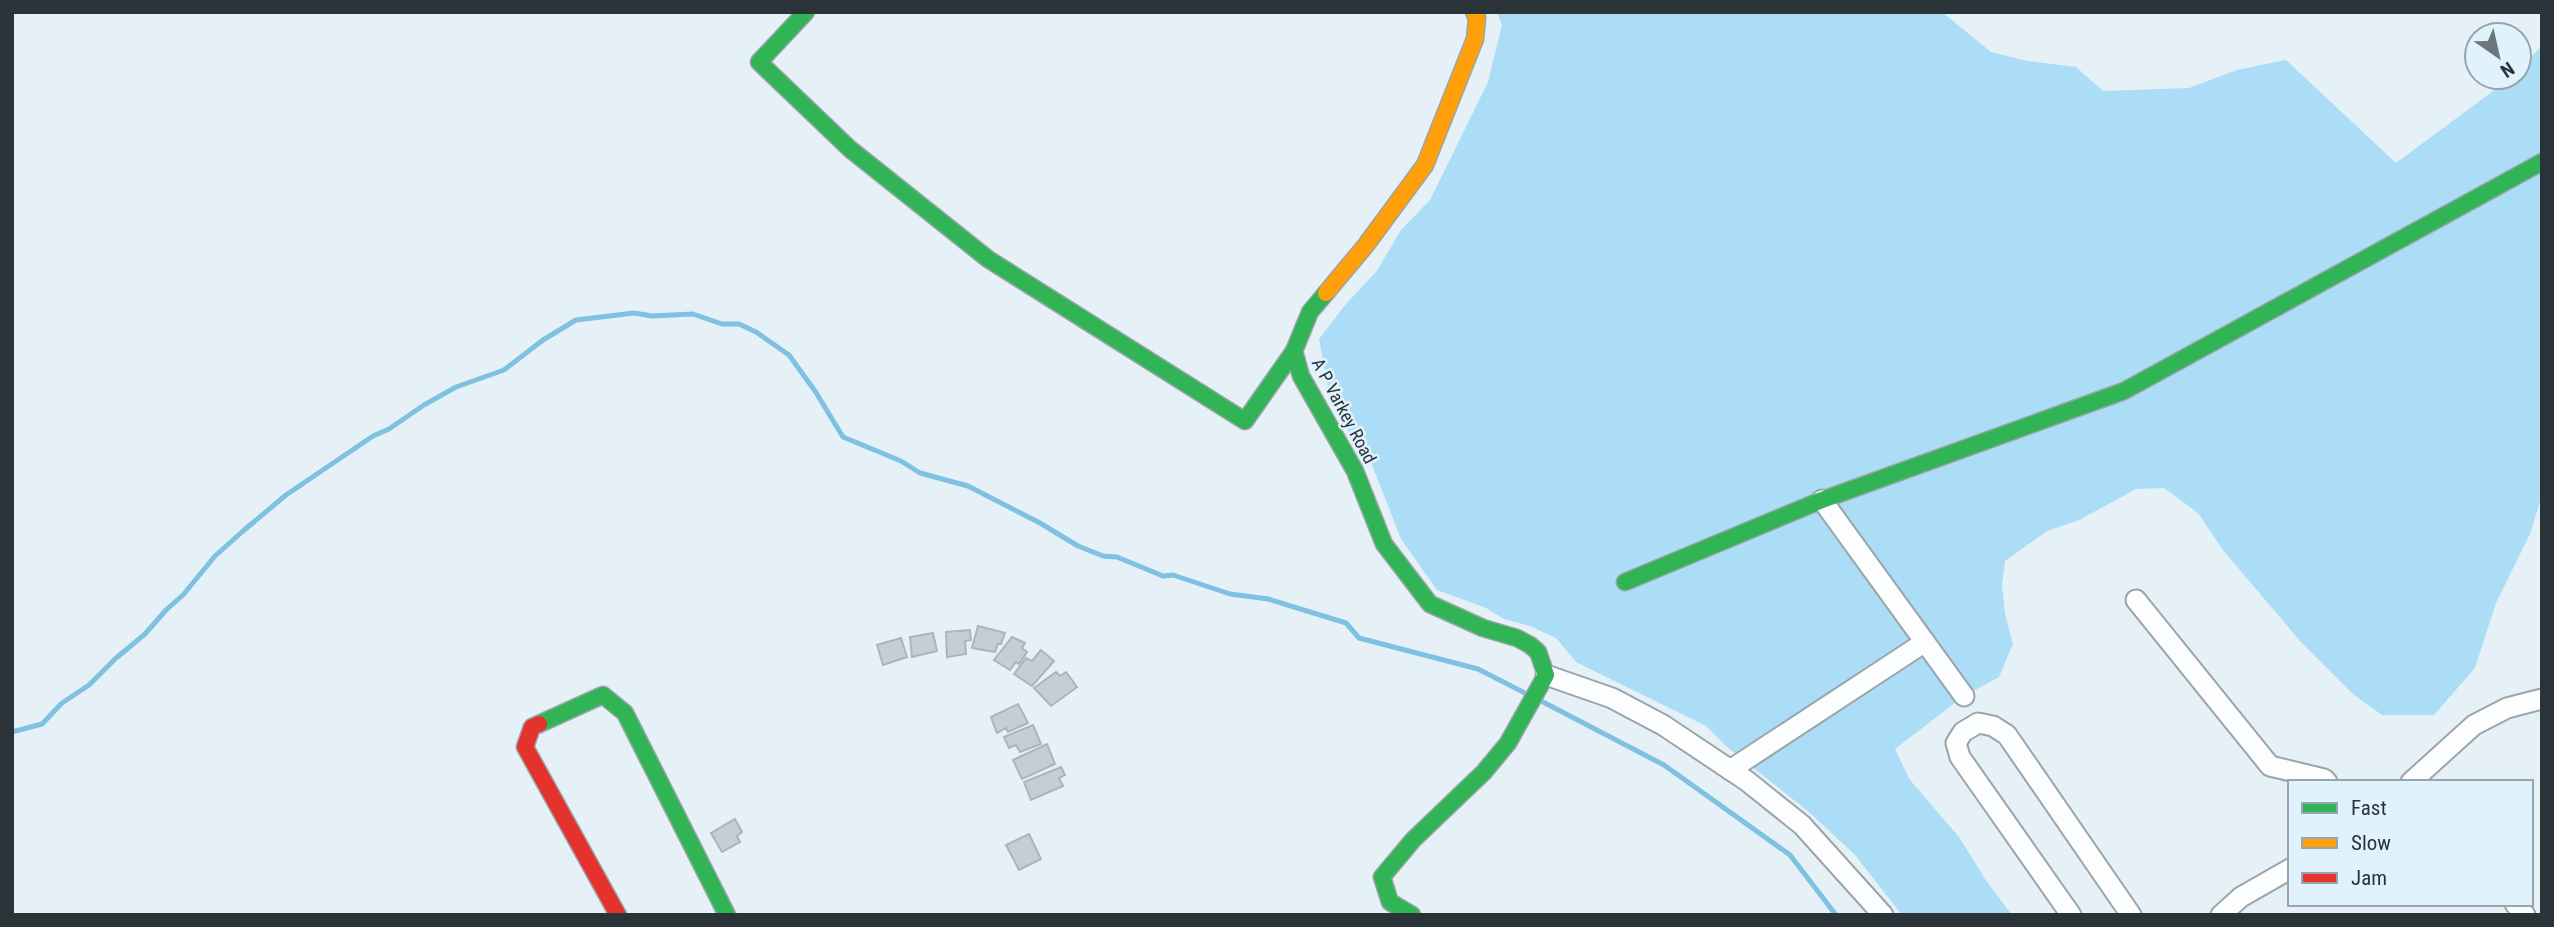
<svg xmlns="http://www.w3.org/2000/svg" width="2554" height="927" font-family="'Roboto Condensed',sans-serif">
  <style>
    .green { fill: #abddf6 }
    .lines { fill: none; stroke-linecap: round; stroke-linejoin: round }
    .stream { stroke: #7ec1e1; stroke-width: 5 }
    .building { fill: #c4ced3; stroke: #acb4b9; stroke-width: 2 }
    .street-casing { stroke: #9ba5a9; stroke-width: 23 }
    .fast-casing { stroke: #9ba5a9; stroke-width: 19 }
    .slow-casing { stroke: #9ba5a9; stroke-width: 19 }
    .jam-casing { stroke: #9ba5a9; stroke-width: 19 }
    .street { stroke: #fbfdfe; stroke-width: 19 }
    .fast { stroke: #30b455; stroke-width: 16 }
    .slow { stroke: #ff9f0a; stroke-width: 16 }
    .jam { stroke: #e5322d; stroke-width: 16 }
    .labels { text-anchor: middle; stroke-width: 5; stroke-linejoin: round; paint-order: stroke }
    .street-label { font-size: 18px; fill: #2a3338; stroke: #e0f3fd }
  </style>
  <rect width="100%" height="100%" fill="#e6f1f7"/>
  <path class="green" d="M1497,12H1942L1991,52L2027,61L2076,67L2103,91L2189,88L2237,70L2286,60L2396,163L2512,77H2519V69L2542,46V495L2530,534L2496,603L2475,668L2434,715H2382L2354,695L2300,641L2223,550L2198,513L2164,488L2136,489L2079,520L2047,531L2005,561L2002,584L2005,614L2013,644L1999,677L1964,696L1895,749L1910,780L1959,837L1987,882L2012,915H1902L1855,855L1809,812L1727,747L1706,726L1576,662L1556,638L1530,626L1504,619L1486,608L1437,590L1401,539L1372,465L1343,423L1328,387L1319,339L1346,304L1376,272L1401,230L1430,200L1488,82L1502,25Z"/>
  <g class="lines">
    <g class="stream">
      <path d="M1543,702L1664,765L1790,855L1836,915"/>
      <path d="M12,732L42,724L62,703L89,685L115,659L145,634L166,610L183,595L215,556L243,531L286,495L373,436L389,429L424,405L456,387L504,370L543,340L576,320L634,313L652,316L693,314L722,324H739L756,332L789,355L815,391L843,437L901,461L920,473L968,486L1040,523L1078,546L1103,556L1117,557L1163,576L1173,575L1230,594L1268,599L1346,623L1359,638L1478,669L1527,694"/>
    </g>
  </g>
  <g class="building">
    <path d="M978,626L1005,633L1001,644H998L995,652L972,648Z"/>
    <path d="M970,630L971,640L965,641L966,654L947,657L946,632Z"/>
    <path d="M933,633L937,651L912,657L910,637Z"/>
    <path d="M1012,637L1025,643L1022,648L1027,652L1019,664L1016,662L1010,670L994,660Z"/>
    <path d="M901,638L907,657L883,665L877,645Z"/>
    <path d="M1041,650L1054,661L1032,686L1014,674L1026,658L1032,661Z"/>
    <path d="M1056,672L1060,676L1066,672L1077,687L1051,706L1034,688Z"/>
    <path d="M1018,704L1028,723L1008,732L1006,728L997,733L991,717Z"/>
    <path d="M1033,725L1041,744L1020,752L1016,745L1009,748L1004,737Z"/>
    <path d="M1047,744L1055,764L1022,779L1013,760Z"/>
    <path d="M1061,767L1065,775L1059,778L1063,786L1031,800L1024,782Z"/>
    <path d="M735,819L742,832L737,836L740,842L722,852L711,833Z"/>
    <path d="M1029,834L1041,859L1019,870L1006,845Z"/>
  </g>
  <g class="lines">
    <defs>
      <g id="street">
        <path d="M1822,500L1964,696"/>
        <path d="M2136,600L2270,766L2324,779L2327,782"/>
        <path d="M1546,675L1612,698L1663,725L1747,781L1802,825L1883,915"/>
        <path d="M1730,770L1925,642"/>
        <path d="M2411,782L2474,725L2507,708L2542,699"/>
        <path d="M2515,904L2525,915"/>
        <path d="M2071,915L1960,757L1956,743L1963,732L1978,723L1993,726L2007,735L2131,915"/>
        <path d="M2221,915L2241,897L2290,869"/>
      </g>
      <g id="fast">
        <path d="M806,12L759,62L850,149L988,259L1245,421L1294,351"/>
        <path d="M1326,293L1310,312L1294,351L1301,376L1355,471L1384,544L1430,604L1483,628L1517,638L1530,645L1538,652L1546,675L1508,743L1484,772L1413,840L1382,877L1390,902L1412,915"/>
        <path d="M1625,582L1822,500L2124,391L2542,162"/>
        <path d="M539,724L603,695L625,713L727,915"/>
      </g>
      <path id="slow" d="M1326,293L1366,245L1425,165L1475,39L1477,18L1474,12"/>
      <path id="jam" d="M539,724L532,727L525,747L618,915"/>
    </defs>
    <use href="#street" class="street-casing"/>
    <use href="#fast" class="fast-casing"/>
    <use href="#slow" class="slow-casing"/>
    <use href="#jam" class="jam-casing"/>
    <use href="#street" class="street"/>
    <use href="#fast" class="fast"/>
    <use href="#slow" class="slow"/>
    <use href="#jam" class="jam"/>
  </g>
  <g class="labels">
    <g class="street-label">
      <text transform="translate(1344 411) rotate(62)" y="6">A P Varkey Road</text>
    </g>
  </g>
  <rect width="2554" height="927" fill="none" stroke="#2a3338" stroke-width="28"/>
  <rect x="2288" y="780" width="245" height="126" fill="#e0f3fd" stroke="#97a6ae" stroke-width="2"/>
  <rect x="2302" y="803" width="35" height="10" fill="#30b455" stroke="#97a6ae" stroke-width="2"/>
  <text x="2351" y="815" font-size="21" fill="#2a3338">Fast</text>
  <rect x="2302" y="838" width="35" height="10" fill="#ff9f0a" stroke="#97a6ae" stroke-width="2"/>
  <text x="2351" y="850" font-size="21" fill="#2a3338">Slow</text>
  <rect x="2302" y="873" width="35" height="10" fill="#e5322d" stroke="#97a6ae" stroke-width="2"/>
  <text x="2351" y="885" font-size="21" fill="#2a3338">Jam</text>
  <g transform="translate(2498 56) rotate(146)"><circle r="33" fill="#e0f3fd" stroke="#97a6ae" stroke-width="2"/>
  <path d="M0-5L12 26L0 18L-12 26Z" fill="#6c767b"/>
  <text y="-10" font-size="19" font-weight="bold" text-anchor="middle" fill="#2a3338">N</text>
  </g>
</svg>
